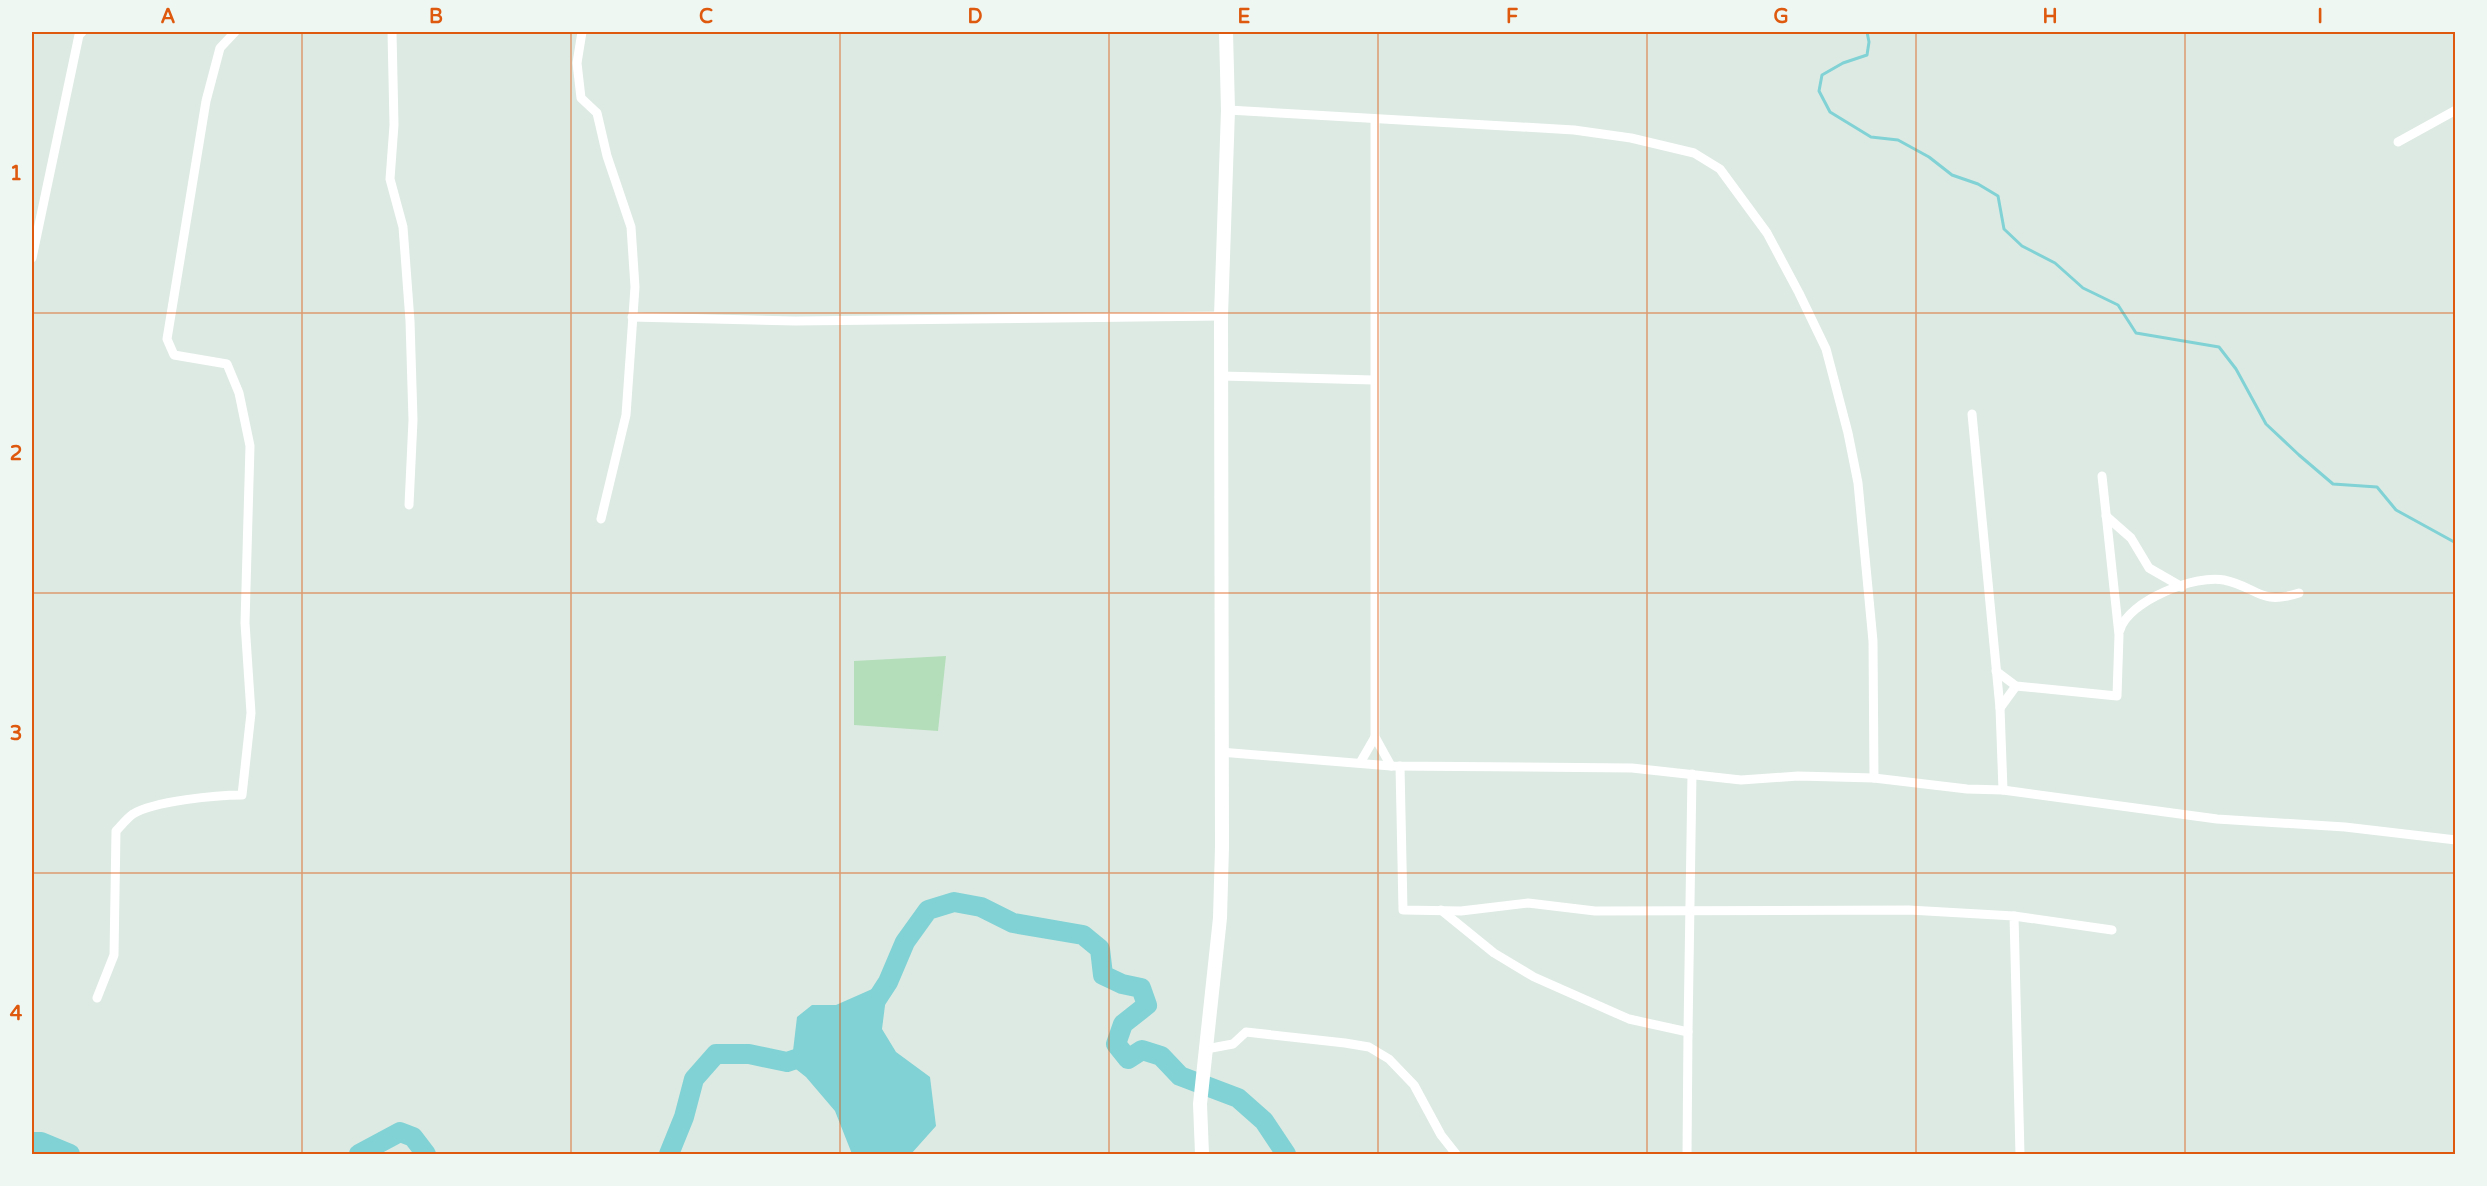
<svg xmlns="http://www.w3.org/2000/svg" width="2487" height="1186" font-family="'Varela Round',sans-serif">
  <style>
    .green { fill: #b4deba }
    .water { fill: #80d2d5 }
    .lines { fill: none; stroke-linecap: round; stroke-linejoin: round }
    .stream { stroke: #80d2d5; stroke-width: 3 }
    .river { stroke: #80d2d5; stroke-width: 20 }
    .minor { stroke: #fff; stroke-width: 9 }
    .secondary { stroke: #fff; stroke-width: 14 }
    .grid { fill: none; stroke: #de580e; stroke-width: 1.5; stroke-opacity: 0.55 }
    .neatline { fill: none; stroke: #de580e; stroke-width: 2 }
    .grid-label { font-size: 20px; text-anchor: middle; font-weight: bold; fill: #de580e }
  </style>
  <rect width="100%" height="100%" fill="#ddeae3"/>
  <path class="green" d="M946,656L938,731L854,725V661Z"/>
  <path class="water" d="M888,982L882,1029L896,1052L930,1077L936,1126L911,1154H852L835,1111L806,1077L787,1062L793,1051L797,1017L812,1005H836Z"/>
  <g class="lines">
    <path class="stream" d="M1867,32L1869,42L1867,55L1843,63L1822,75L1819,91L1830,112L1871,137L1898,140L1929,157L1952,175L1978,184L1998,196L2004,229L2022,246L2055,263L2083,288L2118,305L2136,333L2219,347L2236,369L2266,424L2299,455L2333,484L2377,487L2396,510L2456,543"/>
    <g class="river">
      <path d="M873,1005L888,982L905,942L928,910L954,902L981,907L1013,923L1083,935L1100,949L1103,975L1122,984L1141,988L1147,1005L1123,1024L1116,1044L1128,1059L1142,1050L1161,1056L1180,1076L1238,1098L1264,1121L1286,1154"/>
      <path d="M32,1142H41L70,1154"/>
      <path d="M359,1154L400,1132L413,1137L426,1154"/>
      <path d="M669,1154L684,1117L694,1079L716,1054H749L787,1062L811,1054"/>
    </g>
    <g class="minor">
      <path d="M392,32L394,125L390,179L403,227L410,321L413,420L409,505"/>
      <path d="M582,32L577,63L581,98L597,113L607,156L631,227L635,287L626,415L601,519"/>
      <path d="M1228,110L1574,130L1631,138L1694,153L1720,169L1767,233L1799,293L1826,349L1848,433L1858,483L1873,641L1874,778"/>
      <path d="M1375,120V737L1391,766"/>
      <path d="M2398,142L2456,110"/>
      <path d="M32,258L79,35L82,32"/>
      <path d="M632,317L795,321L1221,316"/>
      <path d="M1221,376L1373,380"/>
      <path d="M1972,414L2000,708L2003,790"/>
      <path d="M2106,516L2131,538L2149,568L2182,587"/>
      <path d="M2120,630C2128,601 2196,574 2224,580C2258,587 2259,606 2299,593"/>
      <path d="M1996,671L2016,686L2117,696L2119,635L2102,476"/>
      <path d="M2000,708L2016,686"/>
      <path d="M1220,752L1391,766L1632,768L1741,780L1798,776L1874,778L1967,789L2003,790L2217,819L2345,827L2456,840"/>
      <path d="M1360,763L1375,737"/>
      <path d="M1400,766L1403,910L1461,911L1528,903L1595,911L1909,910L2014,916L2020,1154"/>
      <path d="M1441,910L1494,953L1534,977L1629,1019L1688,1032L1687,1154"/>
      <path d="M2014,916L2112,930"/>
      <path d="M97,998L114,955L116,831C121,826 127,818 133,814C154,801 217,795 242,795L251,713L245,623L250,446L239,393L227,364L174,355L167,339L206,101L220,48L235,32"/>
      <path d="M1688,1032L1692,774"/>
      <path d="M1206,1049L1233,1044L1246,1032L1345,1043L1369,1047L1389,1059L1414,1085L1441,1135L1456,1154"/>
    </g>
    <path class="secondary" d="M1202,1154L1200,1104L1220,918L1222,847L1221,316L1228,110L1226,32"/>
  </g>
  <path class="grid" d="M302,32V1154M571,32V1154M840,32V1154M1109,32V1154M1378,32V1154M1647,32V1154M1916,32V1154M2185,32V1154M32,313H2456M32,593H2456M32,873H2456"/>
  <rect width="2487" height="1186" fill="none" stroke="#eef7f1" stroke-width="66"/>
  <rect x="33" y="33" width="2421" height="1120" class="neatline"/>
  <g class="grid-label">
    <text x="168" y="23">A</text>
    <text x="436" y="23">B</text>
    <text x="706" y="23">C</text>
    <text x="975" y="23">D</text>
    <text x="1244" y="23">E</text>
    <text x="1512" y="23">F</text>
    <text x="1781" y="23">G</text>
    <text x="2050" y="23">H</text>
    <text x="2320" y="23">I</text>
    <text x="16" y="180">1</text>
    <text x="16" y="460">2</text>
    <text x="16" y="740">3</text>
    <text x="16" y="1020">4</text>
  </g>
</svg>
